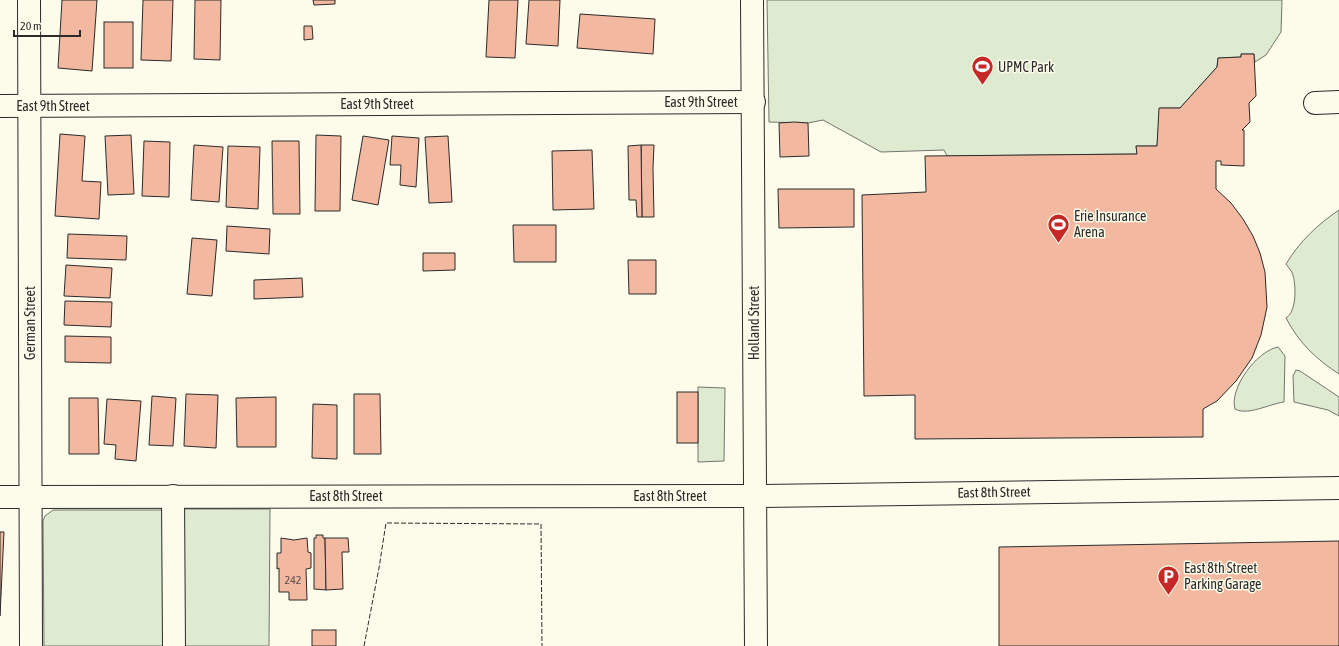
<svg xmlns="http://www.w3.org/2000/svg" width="1339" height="646" font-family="'Asap Condensed',sans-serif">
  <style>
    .green { fill: #deebd1; stroke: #74746e }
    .building { fill: #f2b8a0; stroke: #2b2b2b }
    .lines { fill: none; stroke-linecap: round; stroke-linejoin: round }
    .minor-casing { stroke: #2b2b2b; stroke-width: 24 }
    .minor { stroke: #fdfbea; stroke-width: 22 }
    .fence { stroke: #2b2b2b; stroke-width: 1; stroke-dasharray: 5 2; stroke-linecap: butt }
    .labels { text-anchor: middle; stroke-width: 3; stroke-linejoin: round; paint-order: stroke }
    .number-label { font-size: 12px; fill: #5d4e48 }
    .poi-label { font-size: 14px; fill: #2b2b2b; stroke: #fdfbea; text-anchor: start }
    .street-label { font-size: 14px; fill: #2b2b2b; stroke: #fdfbea }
  </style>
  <rect width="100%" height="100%" fill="#fdfbea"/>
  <g class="green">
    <path d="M767,0H1282L1281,32L1266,55L1255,62L1254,54H1241V57L1218,58L1217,67L1180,108H1160L1157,146H1136L1137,154L947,156L944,150L881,152L823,120L808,123L769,122Z"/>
    <path d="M1339,210V374C1316,359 1299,343 1286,318C1297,311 1296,286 1293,275C1292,271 1288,267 1286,264C1300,241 1317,225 1339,210Z"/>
    <path d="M1278,347L1285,356L1284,402C1269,404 1248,416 1235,409C1229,388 1257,351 1278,347Z"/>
    <path d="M1296,370L1300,371L1339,397V416L1328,410L1294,402L1293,376Z"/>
    <path d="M698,387L725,388L724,461L698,462Z"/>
    <path d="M178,509H270L269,646H179Z"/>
    <path d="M53,510H167V646H44L43,521L45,516Z"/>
  </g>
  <g class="building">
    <path d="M62,0H97L92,71L58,68Z"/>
    <path d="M143,0H173L171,61L141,60Z"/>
    <path d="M195,0H221L220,60L194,59Z"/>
    <path d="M313,0H335V4L314,5Z"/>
    <path d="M489,0H518L515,58L486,57Z"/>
    <path d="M529,0H560L558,46L526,44Z"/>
    <path d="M580,14L655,19L653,54L577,48Z"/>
    <rect x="104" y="22" width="29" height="46"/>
    <path d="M304,26H312L313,39L304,40Z"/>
    <path d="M1241,54H1254L1256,96L1249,103L1250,122L1242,130H1244V166L1221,165V161H1216V189L1231,203L1243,219L1253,236L1260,253L1265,272L1267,307L1261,335L1252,358L1236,381L1217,401L1203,409V437L915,439V395L864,396L862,195L926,192L925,156L1137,154L1136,146H1157L1159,108H1180L1217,67L1218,58L1241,57Z"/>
    <path d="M794,122L808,123L809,156L780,157L779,123Z"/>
    <path d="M60,134L85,136L82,181L101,182L99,219L55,216Z"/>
    <path d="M131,135L134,194L108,195L105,136Z"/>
    <path d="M316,135L341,136L340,211H315Z"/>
    <path d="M363,136L389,140L378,205L352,200Z"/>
    <path d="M392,136L419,138L416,187L400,185L401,165H390Z"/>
    <path d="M448,136L452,202L429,203L425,137Z"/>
    <path d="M144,141L170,142L169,197L142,196Z"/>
    <path d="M272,141H299L300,214H273Z"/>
    <path d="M194,145L223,147L219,202L191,200Z"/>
    <path d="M641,145H654L653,168L654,217H642Z"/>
    <path d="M641,145L642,217H637L636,200H629L628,146Z"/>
    <path d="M228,146L260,147L258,209L226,207Z"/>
    <path d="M592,150L594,209L553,210L552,151Z"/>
    <path d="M778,189H854V227L779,228Z"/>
    <path d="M513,225H556V262H514Z"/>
    <path d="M227,226L270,229L269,254L226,251Z"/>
    <path d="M68,234L127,236L126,260L67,258Z"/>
    <path d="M192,238L217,240L212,296L187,294Z"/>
    <path d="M423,253H455V270L423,271Z"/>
    <path d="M628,260H656V294H629Z"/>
    <path d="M66,265L112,268L110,298L64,296Z"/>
    <path d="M302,278L303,297L254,299V280Z"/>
    <path d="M65,301L112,302L111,327L64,325Z"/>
    <path d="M65,336L111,337V363L65,362Z"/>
    <rect x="677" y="392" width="21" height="51"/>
    <path d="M186,394L218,395L216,448L184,446Z"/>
    <path d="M354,394H380L381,454H354Z"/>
    <path d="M152,396L176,398L173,446L149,445Z"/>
    <path d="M276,397V447H237L236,398Z"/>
    <path d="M69,398H98L99,454H69Z"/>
    <path d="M107,399L141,401L136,461L115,459L116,445L104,444Z"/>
    <path d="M313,404L337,405V459L312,458Z"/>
    <path d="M0,532H4L0,616Z"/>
    <path d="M316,535H323V538H325L326,590L314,589V538H316Z"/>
    <path d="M281,538L294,540L307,538L308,552L311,553V568L306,569L307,600H289V592H279V568L277,569V553H281Z"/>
    <path d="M325,538H348L349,552H342L343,589L326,590Z"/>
    <path d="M1339,541V646H999V547Z"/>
    <rect x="312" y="630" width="24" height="16"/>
  </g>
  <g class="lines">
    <defs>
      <g id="minor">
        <path d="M29,0L31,646"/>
        <path d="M752,0L756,646"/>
        <path d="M1315,103L1339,102"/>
        <path d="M0,106L754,102"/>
        <path d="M173,496L174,646"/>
        <path d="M0,497L756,496L1339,488"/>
      </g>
    </defs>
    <use href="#minor" class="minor-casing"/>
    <use href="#minor" class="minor"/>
    <path class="fence" d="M364,646L379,568L386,523L541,524L542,646"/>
  </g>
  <defs>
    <symbol id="stadium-pin" viewBox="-11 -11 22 30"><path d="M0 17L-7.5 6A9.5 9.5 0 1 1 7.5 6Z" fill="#c62828" stroke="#fdfbea"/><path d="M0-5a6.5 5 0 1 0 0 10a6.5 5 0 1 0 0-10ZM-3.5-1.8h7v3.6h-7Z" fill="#fff"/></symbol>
    <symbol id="parking-pin" viewBox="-11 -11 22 30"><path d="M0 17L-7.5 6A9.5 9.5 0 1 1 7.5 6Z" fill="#c62828" stroke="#fdfbea"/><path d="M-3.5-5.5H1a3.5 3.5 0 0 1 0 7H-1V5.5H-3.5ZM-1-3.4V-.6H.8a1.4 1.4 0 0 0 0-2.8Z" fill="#fff"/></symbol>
  </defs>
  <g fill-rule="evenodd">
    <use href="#stadium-pin" x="970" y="54" width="25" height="34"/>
    <use href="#stadium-pin" x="1046" y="212" width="25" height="34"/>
    <use href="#parking-pin" x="1156" y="564" width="25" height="34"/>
  </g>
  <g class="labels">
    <g class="number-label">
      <text x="293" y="584">242</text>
    </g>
    <g class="poi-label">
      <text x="998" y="72">UPMC Park</text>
      <text x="1074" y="221">Erie Insurance<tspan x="1074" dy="16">Arena</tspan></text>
      <text x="1184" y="573">East 8th Street<tspan x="1184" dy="16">Parking Garage</tspan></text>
    </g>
    <g class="street-label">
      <text x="701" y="107">East 9th Street</text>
      <text x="377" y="109">East 9th Street</text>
      <text x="53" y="111">East 9th Street</text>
      <text transform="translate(30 323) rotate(-90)" y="5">German Street</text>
      <text transform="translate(754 323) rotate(-90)" y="5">Holland Street</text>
      <text transform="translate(994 492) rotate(-1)" y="5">East 8th Street</text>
      <text x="346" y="501">East 8th Street</text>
      <text x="670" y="501">East 8th Street</text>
    </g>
  </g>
  <path d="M14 30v6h66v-6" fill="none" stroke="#2b2b2b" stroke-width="2"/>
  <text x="20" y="30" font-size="12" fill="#2b2b2b" stroke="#fdfbea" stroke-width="3" paint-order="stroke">20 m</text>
</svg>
